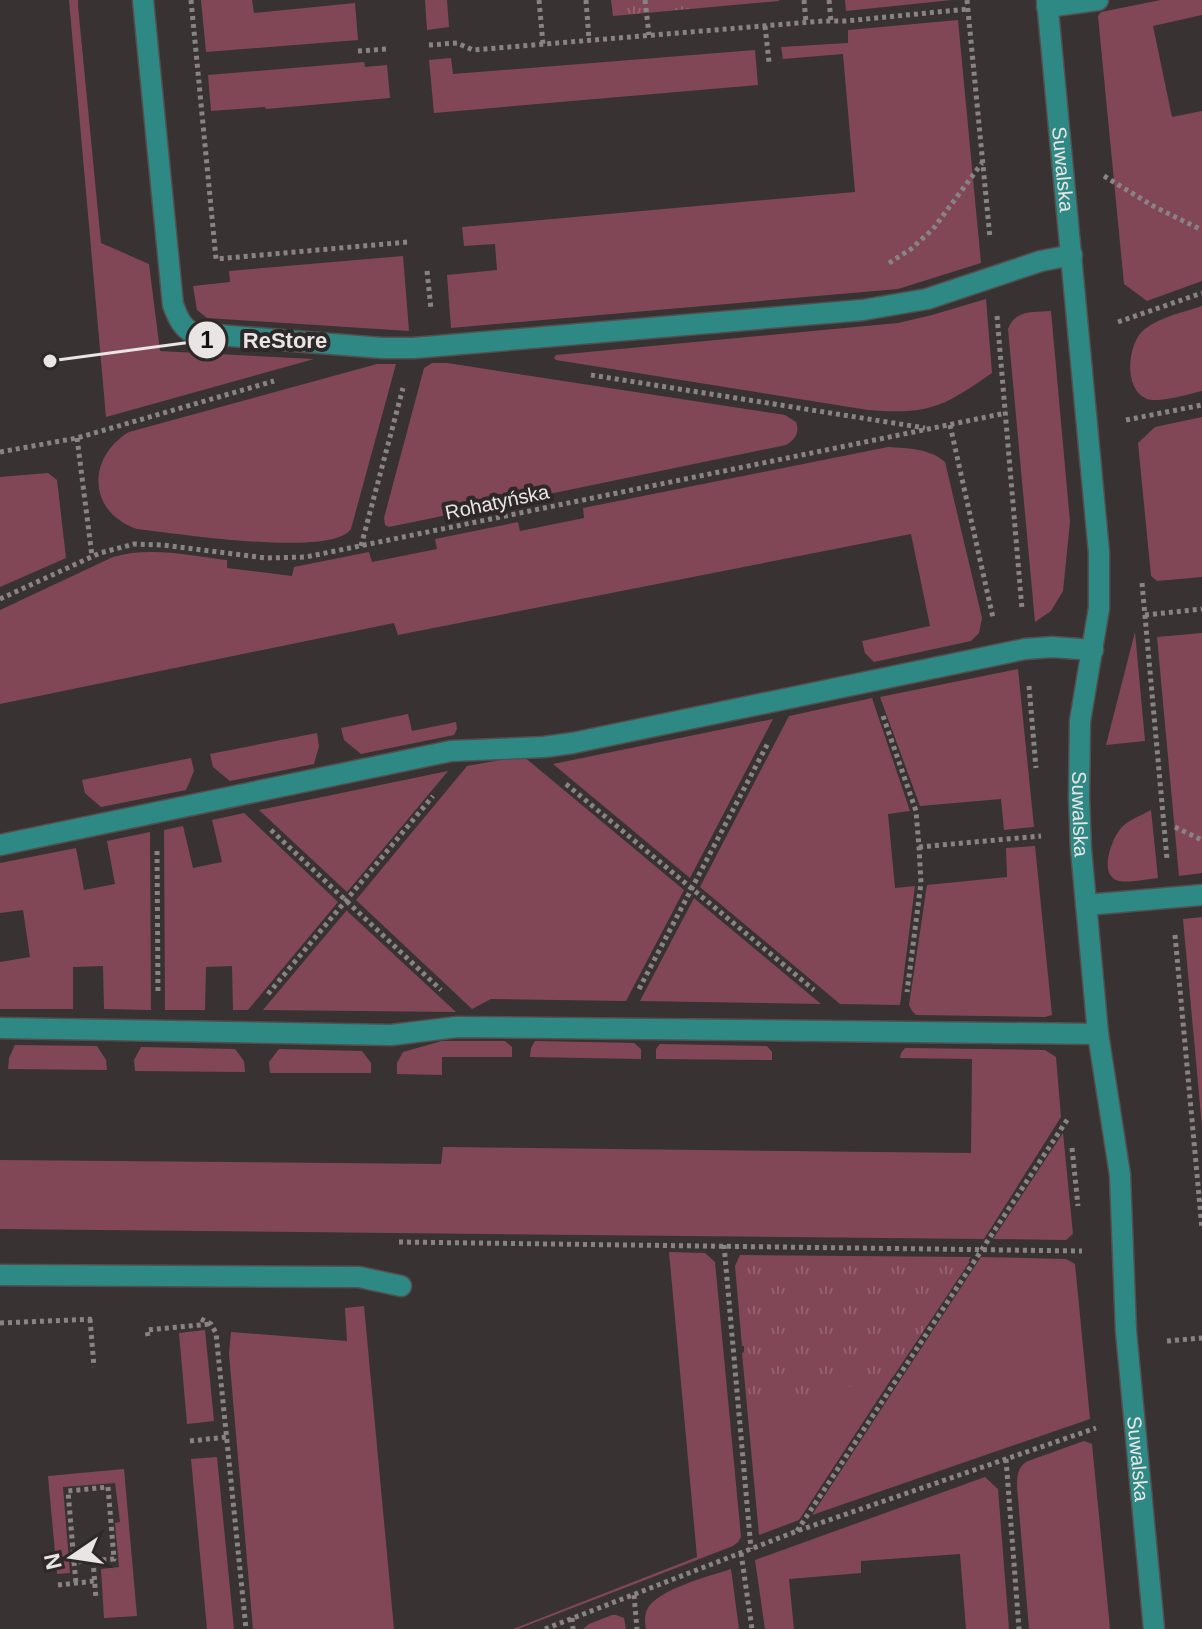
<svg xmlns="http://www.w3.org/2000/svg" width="1202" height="1629" font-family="Helvetica,sans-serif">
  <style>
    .green { fill: #824757 }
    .park { fill: url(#park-tufts) }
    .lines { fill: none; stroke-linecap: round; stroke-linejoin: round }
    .minor-casing { stroke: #544f4f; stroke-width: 23 }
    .path { stroke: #898484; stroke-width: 5; stroke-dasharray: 4 4; stroke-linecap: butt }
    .minor { stroke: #2e8985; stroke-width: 20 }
    .labels { text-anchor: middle; stroke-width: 8; stroke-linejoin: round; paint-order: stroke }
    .street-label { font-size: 20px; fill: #e9e5e5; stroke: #2e2829 }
    .leader { fill: none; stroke: #e9e5e5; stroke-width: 3 }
    .callout-dot { fill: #e9e5e5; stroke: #2e2829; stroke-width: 3 }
    .mark-label { font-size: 24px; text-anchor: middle; font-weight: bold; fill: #111 }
    .callout-label { font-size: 22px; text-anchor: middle; font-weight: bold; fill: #e9e5e5; stroke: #2e2829; stroke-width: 8; stroke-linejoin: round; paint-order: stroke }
  </style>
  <defs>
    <pattern id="park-tufts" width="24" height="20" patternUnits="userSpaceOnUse" patternTransform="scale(2)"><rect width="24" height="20" fill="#824757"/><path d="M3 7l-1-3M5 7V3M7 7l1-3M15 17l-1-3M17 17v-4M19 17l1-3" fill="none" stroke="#94616f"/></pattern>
  </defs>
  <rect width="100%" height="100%" fill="#383233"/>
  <g class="green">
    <path d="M69,0H78V6L101,243L149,264L160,351L314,359L106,417Z"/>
    <path d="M201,0H252L254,13L355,3L358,40L206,52Z"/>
    <path d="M425,0H447L449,27L427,30Z"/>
    <path d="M845,0H952L846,11Z"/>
    <path d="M1161,0H1202V15L1153,26L1172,117L1202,111V281L1147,301L1124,284L1098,16L1101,12Z"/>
    <path d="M958,20L981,263L898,289L451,328L447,275L497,270L495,244L464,246L462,227L855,192L843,54L783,59L781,47L848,43V30Z"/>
    <path d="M755,50L758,85L434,113L429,60L451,58L453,74Z"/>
    <path d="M364,62L365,67L387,65L390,98L266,109L265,107L211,111L208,75Z"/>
    <path d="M403,256L409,331L207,318L197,310L193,286L230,282L229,271Z"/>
    <path d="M986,299L992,373C943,407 929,415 868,410L556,360L554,358L556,355L898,323L932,315Z"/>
    <path d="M1202,306V391C1189,394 1159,403 1147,399C1123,390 1127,342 1145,329C1160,317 1184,312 1202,306Z"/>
    <path d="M1051,311L1070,522L1063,591L1051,611L1035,622L1008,329C1015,310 1033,312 1051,311Z"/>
    <path d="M432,363H447L785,415L796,422C800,432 795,440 786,445L389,527L385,525L384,518L424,368Z"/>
    <path d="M377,364H396L351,529C332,558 173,533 137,529C87,512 87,457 129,432Z"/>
    <path d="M1202,417V577L1157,581L1151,576L1138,443L1155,427Z"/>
    <path d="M888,447C907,448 931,449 945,462L982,618L979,633L971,641L874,662L865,653L862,641L930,626L911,534L398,635L394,623L0,704V610L113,557C151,546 190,556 227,560V568L292,576L294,567L369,552L372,562L437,549L435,539L518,522L520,531L584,518L583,508Z"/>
    <path d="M48,473L57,480L66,558L0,587V477Z"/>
    <path d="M1135,632L1145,741L1106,745Z"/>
    <path d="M1202,633V873L1179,876L1157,637Z"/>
    <path d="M1018,669L1034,827L1004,830L1001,799L920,806L880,697Z"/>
    <path d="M872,698L910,811L888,814L895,888L915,886L900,1005L840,1004L700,887L789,716Z"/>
    <path d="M408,714L412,731L456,722L457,729L454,735L361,754L344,740L341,728Z"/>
    <path d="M773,719L690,878L553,764Z"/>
    <path d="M317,733L319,746L314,764L230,781L213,767L210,754Z"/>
    <path d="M523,756L684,890L626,1001L491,999L472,1009L356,900L467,766Z"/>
    <path d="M191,758L194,771L186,790L101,807L85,793L82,780Z"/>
    <path d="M448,771L347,892L259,810Z"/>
    <path d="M1151,810L1158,878C1146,879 1131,883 1119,881C1097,876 1112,836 1123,826C1131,819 1142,815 1151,810Z"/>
    <path d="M244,813L338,902L248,1010H233L232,966L206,967L205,1010H165L164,830L183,826L193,868L222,862L212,820Z"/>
    <path d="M150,832L151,1010L104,1009L103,966L73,967V1009H0V962L30,957L23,910L0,913V863L76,848L84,890L115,884L107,841Z"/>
    <path d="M1035,846L1052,1015L1045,1017L916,1015L912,1011L909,1005L927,885L1007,877L1006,848Z"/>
    <path d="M694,898L695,899L821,1004L640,1001Z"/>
    <path d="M347,910L348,912L456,1012L263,1010Z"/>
    <path d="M1202,917V1127L1183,919Z"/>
    <path d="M442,1041H505L512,1047V1057H442V1075L397,1074V1063L403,1052Z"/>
    <path d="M535,1041L634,1043L641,1049V1059L530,1057L531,1048Z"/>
    <path d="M660,1044L767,1046L772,1052V1060L656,1059V1049Z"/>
    <path d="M15,1045L97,1046L106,1060L107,1070L8,1069L9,1058Z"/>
    <path d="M141,1047L235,1049L244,1061L245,1072L135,1071L134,1060Z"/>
    <path d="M905,1048L1045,1050L1056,1057L1061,1117L984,1239L0,1229V1160L441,1164L443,1147L971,1153L972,1059L900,1058L901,1053Z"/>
    <path d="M279,1049L362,1051L371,1063V1073H270L269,1062Z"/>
    <path d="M1063,1133L1073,1234L1066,1240L993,1239Z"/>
    <path d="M669,1252L705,1253L715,1262L741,1537L738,1542L733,1546L518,1629H513L697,1557Z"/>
    <path d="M740,1255L971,1257L799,1520L759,1535L742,1353L744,1352V1346H742L735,1266Z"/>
    <path d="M981,1257L1066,1259L1075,1264L1090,1419L812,1515Z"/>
    <path d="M364,1306L394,1629H253L229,1354L231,1332L347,1341L345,1308Z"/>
    <path d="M205,1330L214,1421L187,1424L179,1333Z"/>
    <path d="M1084,1441L1092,1444L1110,1629H1029L1017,1486C1017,1475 1018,1466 1028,1461Z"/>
    <path d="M217,1457L234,1629H207L191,1459Z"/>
    <path d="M124,1469L137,1616L104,1618L101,1569L119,1567L115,1523L120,1522L115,1483L63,1487L70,1573L57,1574L48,1476Z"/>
    <path d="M985,1477L998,1489L1009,1629H966L960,1554L861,1561V1573L789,1579L794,1629H765L755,1560Z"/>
    <path d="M731,1569L739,1629H646C645,1623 644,1616 647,1610C655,1590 710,1576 731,1569Z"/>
    <path d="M612,1615H616L624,1618L626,1629H583L589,1624Z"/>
  </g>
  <g class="park">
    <path d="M611,0H779V1L613,16Z"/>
    <path d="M741,1258L970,1261L893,1377L750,1409L737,1271Z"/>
  </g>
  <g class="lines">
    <defs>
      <g id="minor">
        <path d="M143,0L173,305C178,317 181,327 193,333L382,348H414L863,310L927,299L1041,261L1072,255"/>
        <path id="s1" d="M1047,0L1099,553V608L1080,721L1079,798L1081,849L1098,1034L1120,1175L1126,1331L1154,1629"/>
        <path d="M1047,7L1098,0"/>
        <path d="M0,845L451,751L544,747L573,743L1025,649L1052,647L1093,650"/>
        <path d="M1086,905L1202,895"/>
        <path d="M0,1028L391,1035L457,1027L1098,1034"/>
        <path d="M0,1275L359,1277L401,1286"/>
      </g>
    </defs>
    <use href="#minor" class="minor-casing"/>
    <g class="path">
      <path d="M191,0L216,259L408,242"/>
      <path d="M539,0L543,44"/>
      <path d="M586,0L589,40"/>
      <path d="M645,0L649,35"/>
      <path d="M804,0L806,22"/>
      <path d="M829,0L831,21"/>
      <path d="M967,0L990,238"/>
      <path d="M765,26L769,62"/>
      <path d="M429,45L457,43L473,50L823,21H846L968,9"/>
      <path d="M358,51L387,49"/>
      <path d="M1104,176L1153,206L1202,230"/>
      <path d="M889,263L911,249L933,229L982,163"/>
      <path d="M427,271L431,309"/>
      <path d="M997,316L1022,609"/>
      <path d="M1118,322L1202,293"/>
      <path d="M591,375L925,428"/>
      <path d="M1126,420L1202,405"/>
      <path d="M950,425L993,618"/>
      <path d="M77,438L92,556"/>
      <path d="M0,452L77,438L274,381"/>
      <path d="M361,546L403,388"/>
      <path d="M1142,583L1167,859"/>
      <path d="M0,599L100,553L134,544L162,545L266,558L306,557L1006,413"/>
      <path d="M1145,615L1202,609"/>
      <path d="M1029,686L1036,768"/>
      <path d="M883,716L916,811L919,847L921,883L907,992"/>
      <path d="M566,784L814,990"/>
      <path d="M1175,827L1202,840"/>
      <path d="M271,830L441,990"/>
      <path d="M919,847L1041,836"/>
      <path d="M157,851L158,993"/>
      <path d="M1175,935L1202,1229"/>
      <path d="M639,989L768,743"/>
      <path d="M268,994L433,796"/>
      <path d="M1072,1148L1078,1206"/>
      <path d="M399,1242L1082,1251"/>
      <path d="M724,1245L751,1549"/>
      <path d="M90,1319L94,1367"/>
      <path d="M201,1319L211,1324L216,1333L246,1629"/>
      <path d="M0,1323L95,1319"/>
      <path d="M148,1336L147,1330L210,1324"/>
      <path d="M1167,1341L1202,1338"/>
      <path d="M190,1441L227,1437"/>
      <path d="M1006,1459L1019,1629"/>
      <path d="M108,1487L114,1559L74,1562L68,1491Z"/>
      <path d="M797,1531L1069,1117"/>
      <path d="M741,1553L752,1629"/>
      <path d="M93,1560L96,1599"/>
      <path d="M74,1562L76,1583"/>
      <path d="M58,1585L95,1581"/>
      <path d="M634,1595L637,1629"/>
      <path d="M572,1618L573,1629"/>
      <path d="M545,1629L797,1531L1096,1428"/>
    </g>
    <use href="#minor" class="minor"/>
  </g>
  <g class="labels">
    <g class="street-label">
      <text dy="7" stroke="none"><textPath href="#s1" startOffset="170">Suwalska</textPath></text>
      <text transform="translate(497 502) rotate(-12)" y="7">Rohatyńska</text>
      <text dy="7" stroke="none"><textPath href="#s1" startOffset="818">Suwalska</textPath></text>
      <text dy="7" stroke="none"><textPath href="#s1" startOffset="1466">Suwalska</textPath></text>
    </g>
  </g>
  <path class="leader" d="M50 361L207 340"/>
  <g class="callout-dot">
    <circle cx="50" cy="361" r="8"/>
    <circle cx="207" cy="340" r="20"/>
  </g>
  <g class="mark-label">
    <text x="207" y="348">1</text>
  </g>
  <g class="callout-label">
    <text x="285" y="348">ReStore</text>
  </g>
  <g transform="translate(72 1557) rotate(257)" stroke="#2e2829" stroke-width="6" paint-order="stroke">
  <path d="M0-6L14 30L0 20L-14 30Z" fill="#e9e5e5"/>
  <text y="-12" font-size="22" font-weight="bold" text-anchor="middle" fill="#e9e5e5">N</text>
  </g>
</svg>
